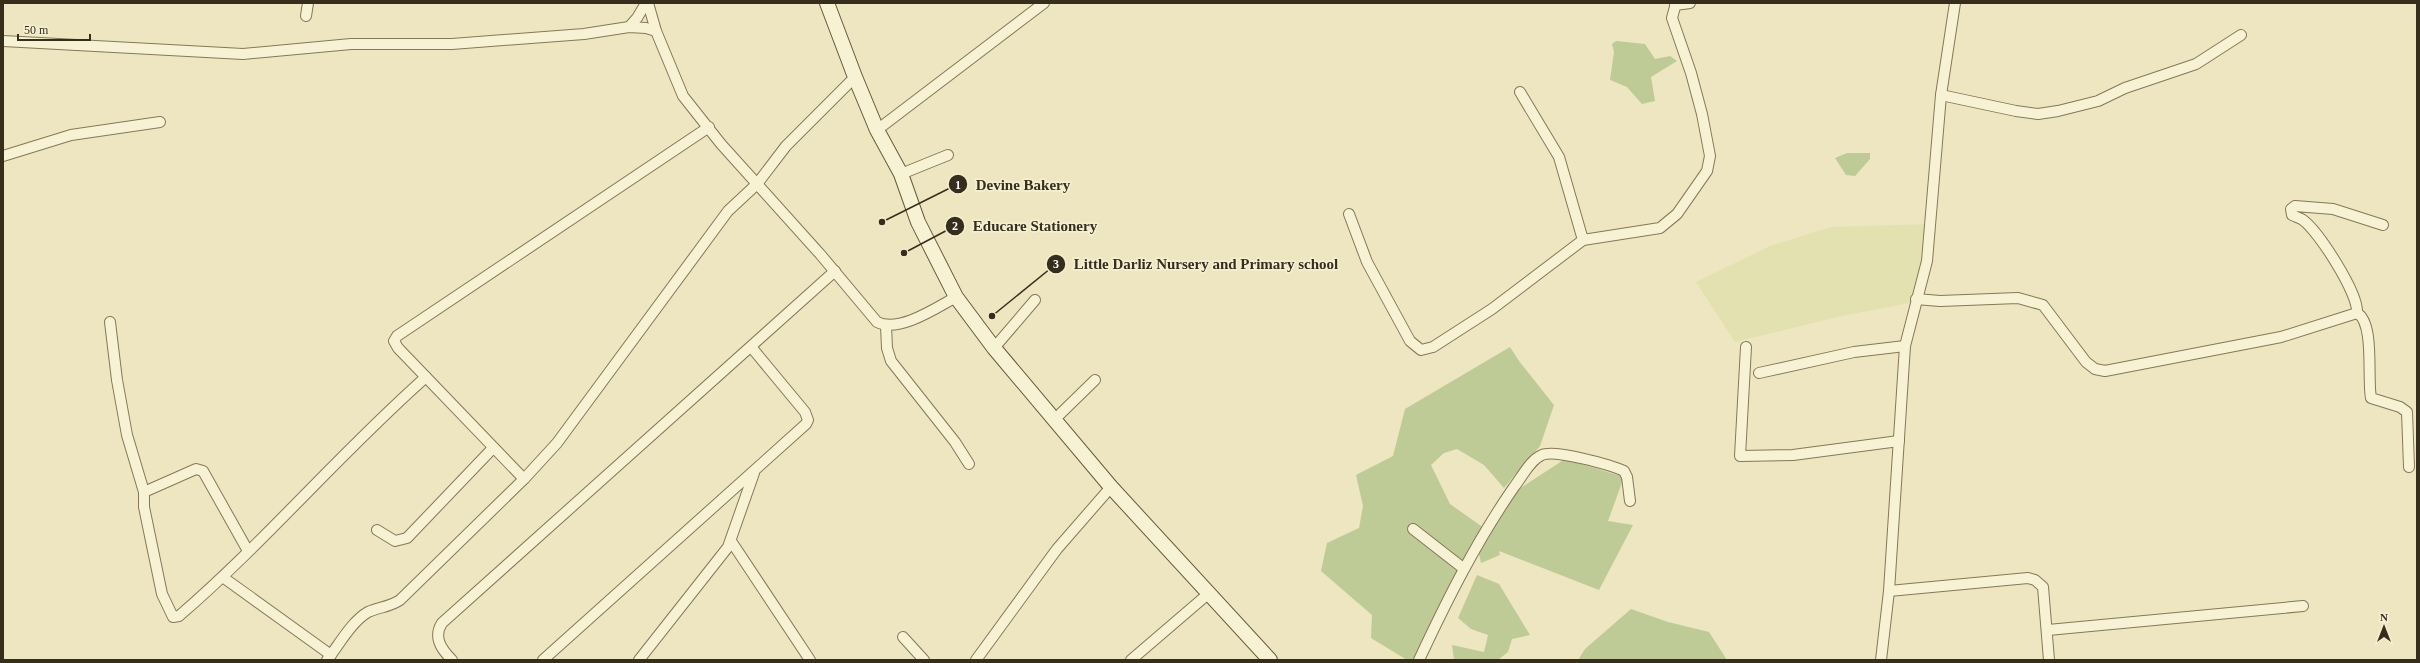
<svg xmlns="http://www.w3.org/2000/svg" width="2420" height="663" font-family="Georgia,serif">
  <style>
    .farmland { fill: #e3e1af }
    .green { fill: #becb96 }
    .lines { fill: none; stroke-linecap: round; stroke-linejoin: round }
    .street-casing { stroke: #867759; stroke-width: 12 }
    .secondary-casing { stroke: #68583c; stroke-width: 16 }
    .street { stroke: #f8f2d4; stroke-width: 10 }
    .secondary { stroke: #f8f2d4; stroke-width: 14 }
    .leader { fill: none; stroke: #362d1d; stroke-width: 1.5 }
    .callout-dot { fill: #362d1d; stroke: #f5efd1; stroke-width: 1.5 }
    .mark-label { font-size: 12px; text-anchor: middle; font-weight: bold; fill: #fff }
    .callout-label { font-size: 15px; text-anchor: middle; font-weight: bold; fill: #362d1d; stroke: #f5efd1; stroke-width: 3.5; stroke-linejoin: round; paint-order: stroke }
  </style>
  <rect width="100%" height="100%" fill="#ede6c1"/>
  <path class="farmland" d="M1933,224L1921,301L1841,316L1735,342L1696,282L1770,246L1831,227Z"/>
  <g class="green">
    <path d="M1616,41L1645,44L1655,59L1670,56L1677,61L1651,77L1655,101L1642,104L1627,87L1610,80L1614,52L1612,44Z"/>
    <path d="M1847,153H1870V159L1855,176L1846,175L1835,158Z"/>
    <path d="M1510,347L1519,361L1554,405L1540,446L1504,488L1484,465L1457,449L1444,453L1431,465L1450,504L1484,528L1419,655L1412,660H1407L1371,638L1372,615L1321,571L1327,543L1359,528L1363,506L1356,475L1393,456L1405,409Z"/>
    <path d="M1565,459L1624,477L1608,521L1633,525L1599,590L1499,551L1500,555L1481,563L1478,550L1519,489Z"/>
    <path d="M1477,575L1499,584L1530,635L1512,639L1508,652L1498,660H1454L1452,645L1484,652L1488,635L1471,629L1458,618Z"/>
    <path d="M1631,609L1668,622L1709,632L1727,660H1578L1585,649Z"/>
  </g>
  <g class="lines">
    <defs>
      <g id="street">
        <path d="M648,3L656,31L683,96L721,144L820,254L877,322C899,333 936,308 956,297"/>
        <path d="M1675,5L1690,3"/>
        <path d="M306,16L308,3"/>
        <path d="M629,27L637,18L646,3"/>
        <path d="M3,41L243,54L351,44H452L584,34L629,27L646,28L656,31"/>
        <path d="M1520,92L1559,157L1583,240L1660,228L1677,214L1707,171L1710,156L1702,114L1691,73L1672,18L1676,3"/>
        <path d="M1941,95L2016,111L2038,114L2058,111L2098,101L2125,88L2196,64L2241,35"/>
        <path d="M877,130L1044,3"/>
        <path d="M3,156L71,135L160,122"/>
        <path d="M901,174L948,155"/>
        <path d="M1349,214L1367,262L1410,341L1421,350L1433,347L1492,309L1583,240"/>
        <path d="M1916,299L1940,301L2018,298L2043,305L2086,362L2095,369L2105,371L2281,337L2357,313C2359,294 2319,232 2303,220C2300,218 2296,217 2292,215L2291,209L2295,206L2333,209L2383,225"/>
        <path d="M2357,313C2375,323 2367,378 2371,398L2400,407L2407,412L2409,467"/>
        <path d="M110,322L117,380L127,435L144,492V507L162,594L173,617L179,616C266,541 340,453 426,377"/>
        <path d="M886,326L887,348L891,361L955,442L969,464"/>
        <path d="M1746,347L1740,456L1793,455L1899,441"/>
        <path d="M994,348L1035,300"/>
        <path d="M1759,373L1854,352L1905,346"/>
        <path d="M1055,419L1095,380"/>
        <path d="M524,479L398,348L394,341L397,336L709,127"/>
        <path d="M144,492L196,469L203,471L248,551"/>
        <path d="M1413,529L1463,568"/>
        <path d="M377,530L395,541L407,538L493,448"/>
        <path d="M731,541L810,660"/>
        <path d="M224,578L331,655"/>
        <path d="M1889,591L2028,578L2035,580L2043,587L2049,660"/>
        <path d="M2048,630L2303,606"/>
        <path d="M903,637L924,660"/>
        <path d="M327,660C339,645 351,622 368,612C379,607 390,607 400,600L524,479L557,443L728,211L757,184L786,146L855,77"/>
        <path d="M452,660C441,649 433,637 442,623L835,271"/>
        <path d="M543,660L806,424L808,420L805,412L752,348"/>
        <path d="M639,660L728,547L754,473"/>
        <path d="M976,660L1057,549L1111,487"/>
        <path d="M1131,660L1208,594"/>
        <path d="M1419,660C1447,600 1476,542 1514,487C1522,477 1530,460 1542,455C1554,449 1611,465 1624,471L1627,477L1630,501"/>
        <path d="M1881,660L1889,591L1905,346L1927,261L1941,95L1955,3"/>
      </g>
      <path id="secondary" d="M827,3L855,77L877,130L901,174L918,222L956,297L994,348L1111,487L1270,660"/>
    </defs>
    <use href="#street" class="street-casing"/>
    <use href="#secondary" class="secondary-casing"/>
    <use href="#street" class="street"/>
    <use href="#secondary" class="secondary"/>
  </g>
  <path class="leader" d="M882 222L958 184M904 253L955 226M992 316L1056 264"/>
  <g class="callout-dot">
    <circle cx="882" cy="222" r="4"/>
    <circle cx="904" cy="253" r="4"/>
    <circle cx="992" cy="316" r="4"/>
    <circle cx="958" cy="184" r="10"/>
    <circle cx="955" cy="226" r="10"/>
    <circle cx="1056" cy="264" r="10"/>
  </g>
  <g class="mark-label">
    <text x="958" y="189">1</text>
    <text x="955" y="230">2</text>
    <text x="1056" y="268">3</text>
  </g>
  <g class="callout-label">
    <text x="1023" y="190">Devine Bakery</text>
    <text x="1035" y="231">Educare Stationery</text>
    <text x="1206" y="269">Little Darliz Nursery and Primary school</text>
  </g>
  <rect width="2420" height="663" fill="none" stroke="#362d1d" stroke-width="8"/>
  <g transform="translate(2384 627)" stroke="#f5efd1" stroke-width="3" paint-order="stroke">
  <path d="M0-3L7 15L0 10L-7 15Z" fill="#362d1d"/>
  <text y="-6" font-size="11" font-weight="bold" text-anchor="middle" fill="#362d1d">N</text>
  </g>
  <path d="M18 34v6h72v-6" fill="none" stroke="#362d1d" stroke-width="2"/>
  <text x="24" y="34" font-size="12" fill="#362d1d" stroke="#f5efd1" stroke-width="3" paint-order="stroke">50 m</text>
</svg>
